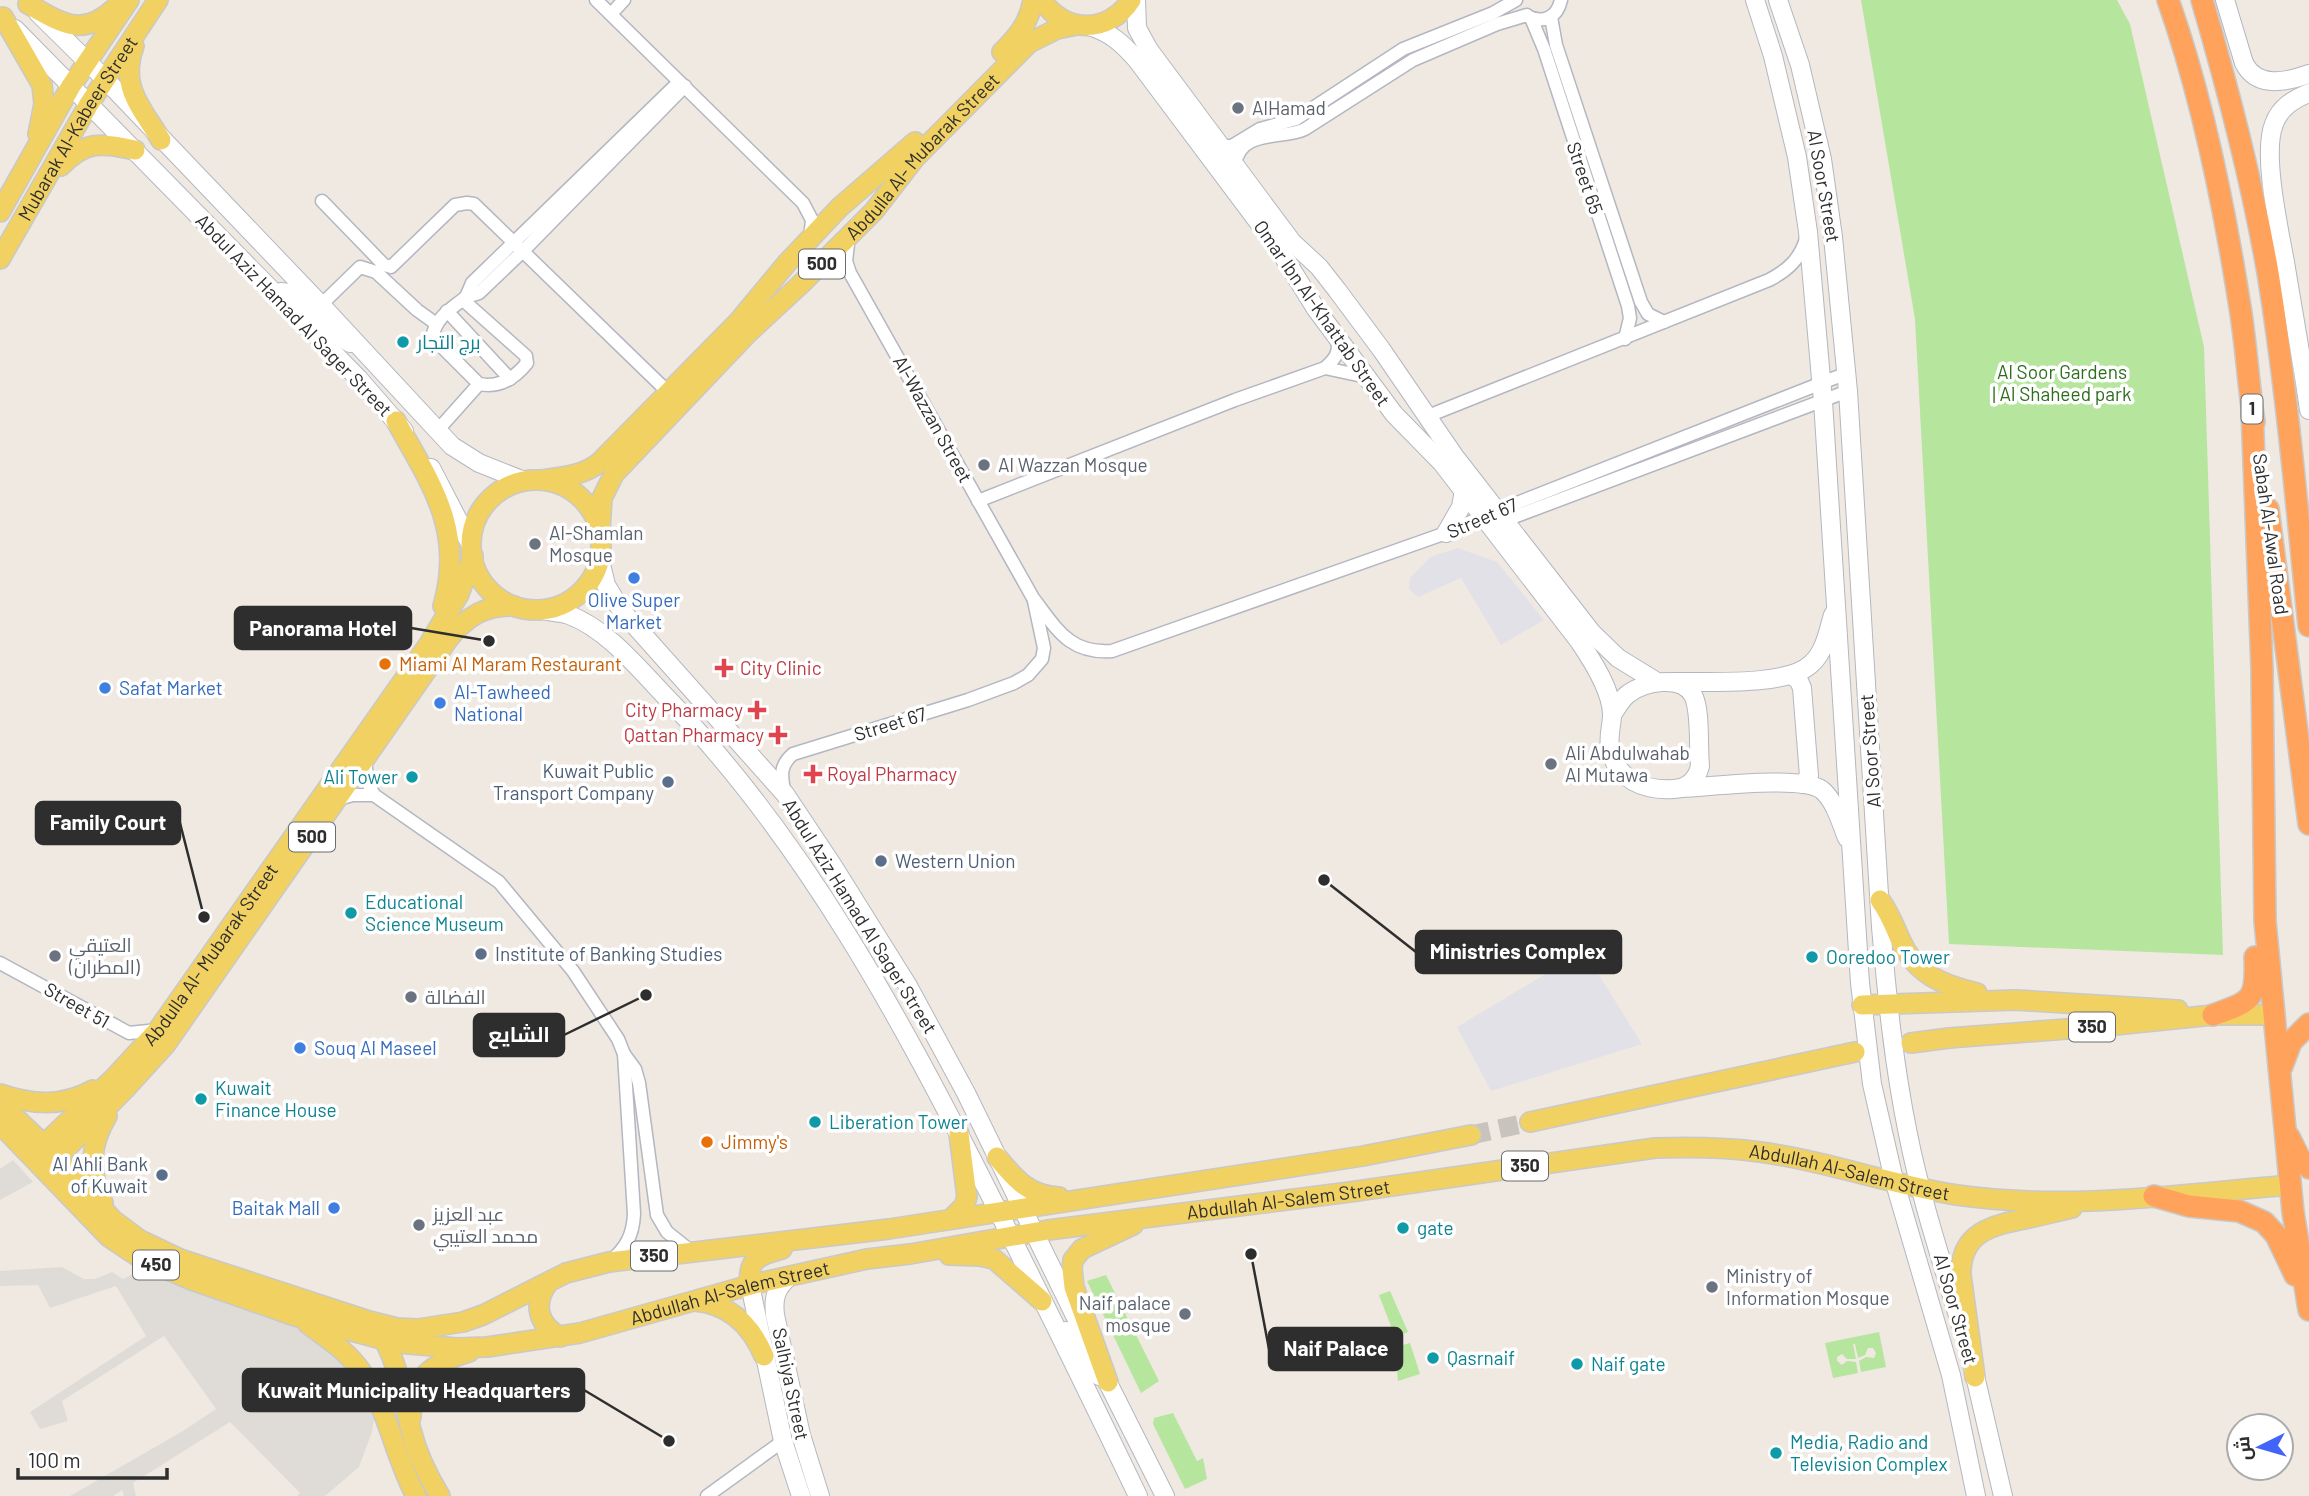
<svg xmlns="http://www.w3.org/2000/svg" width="2309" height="1496" font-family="Barlow,Cairo,sans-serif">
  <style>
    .industrial { fill: #e3e1e8 }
    .green { fill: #b6e59e }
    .plaza { fill: #dfdcd8 }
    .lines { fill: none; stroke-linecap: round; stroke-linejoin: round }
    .primary-tunnel { stroke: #c8c4bd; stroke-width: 19; stroke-dasharray: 19 10; stroke-linecap: butt }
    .street-casing { stroke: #b4b7c1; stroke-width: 15 }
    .secondary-casing { stroke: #b4b7c1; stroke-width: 20 }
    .primary-casing { stroke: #c9c9c9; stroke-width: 22 }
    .highway-casing { stroke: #c9c9c9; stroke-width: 24 }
    .street { stroke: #fff; stroke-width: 12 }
    .secondary { stroke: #fff; stroke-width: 18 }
    .primary { stroke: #f2d163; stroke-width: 19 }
    .highway { stroke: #ffa35c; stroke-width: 21 }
    .worship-dot { fill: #6b7280; stroke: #fff; stroke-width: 2.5 }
    .culture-dot { fill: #0f9aa8; stroke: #fff; stroke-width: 2.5 }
    .shop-dot { fill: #3f7fe0; stroke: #fff; stroke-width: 2.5 }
    .food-dot { fill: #e8710a; stroke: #fff; stroke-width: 2.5 }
    .health-dot { fill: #e0444e; stroke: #fff; stroke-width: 2.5 }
    .service-dot { fill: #5c6f8a; stroke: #fff; stroke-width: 2.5 }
    .labels { text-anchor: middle; stroke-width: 7; stroke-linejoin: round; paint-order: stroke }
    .shield { fill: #fff; stroke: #6d6d6d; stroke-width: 2 }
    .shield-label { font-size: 18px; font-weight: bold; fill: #2e2e2e }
    .worship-label { font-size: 19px; fill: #5b616d; stroke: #fff; text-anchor: start }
    .street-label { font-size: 19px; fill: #2e2e2e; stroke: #fff }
    .culture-label { font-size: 19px; fill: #0d838f; stroke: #fff; text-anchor: start }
    .park-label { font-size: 19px; fill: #2c6e1b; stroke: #fff }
    .shop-label { font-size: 19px; fill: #366cbe; stroke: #fff; text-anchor: start }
    .food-label { font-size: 19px; fill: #c56008; stroke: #fff; text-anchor: start }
    .health-label { font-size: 19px; fill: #be3a42; stroke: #fff; text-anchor: start }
    .service-label { font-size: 19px; fill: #4e5e75; stroke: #fff; text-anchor: end }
    .leader { fill: none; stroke: #2e2e2e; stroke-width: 2.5 }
    .callout-dot { fill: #2e2e2e; stroke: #fff; stroke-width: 2.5 }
    .callout { fill: #2e2e2e; stroke: #2e2e2e; stroke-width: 2.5 }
    .callout-label { font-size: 21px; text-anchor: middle; font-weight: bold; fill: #fff }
  </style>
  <rect width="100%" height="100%" fill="#efe9e1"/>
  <g class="industrial">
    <path d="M1458,548L1497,562L1544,620L1501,645L1461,578L1418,597L1409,589L1410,578L1430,557Z"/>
    <path d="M1584,951L1642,1044L1491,1091L1457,1027Z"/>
  </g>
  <g class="green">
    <path d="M1861,0H2117L2130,24L2204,347L2223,955L1949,944L1915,319Z"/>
    <path d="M1106,1275L1159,1381L1141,1393L1087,1281Z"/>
    <path d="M1390,1291L1408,1332L1400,1335L1394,1334L1379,1295Z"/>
    <path d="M1879,1332L1886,1367L1861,1372L1859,1361L1866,1357L1874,1358L1876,1353L1873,1348H1868L1865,1355L1858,1358L1855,1344H1853L1856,1359H1847L1842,1354L1837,1357V1361L1842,1365L1847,1361L1856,1362L1858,1373L1833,1378L1825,1343Z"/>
    <path d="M1410,1343L1420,1374L1398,1381L1395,1350L1396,1347Z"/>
    <path d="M1173,1413L1197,1461L1203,1458L1207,1479L1185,1489L1153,1424L1154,1418Z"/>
  </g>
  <g class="plaza">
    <path d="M13,1160L33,1182L0,1200V1169Z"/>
    <path d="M148,1266L295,1319L334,1348L373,1402L374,1418L372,1432L359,1467L325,1496H297L300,1493L230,1422L133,1483L136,1496H124L122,1490L113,1496H70L183,1431L216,1409L164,1336L62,1401L68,1421L40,1429L30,1412L146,1336L116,1286L50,1308L38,1285L0,1286V1271L62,1267L84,1279H95L112,1272L123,1279Z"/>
  </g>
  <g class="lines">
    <g class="primary-tunnel">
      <path d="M1855,1052L1910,1044"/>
      <path d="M1471,1135L1530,1122"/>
    </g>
    <defs>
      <g id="street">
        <path d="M596,0L803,203L812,220L810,238"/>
        <path d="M611,14L624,0"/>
        <path d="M1527,16C1543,24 1557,18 1561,0"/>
        <path d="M1551,17L1556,45L1641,302L1648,314L1664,322"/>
        <path d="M1531,18L1544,49L1628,306L1630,318L1625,339"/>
        <path d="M679,82L472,283L466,297L479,293L523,251L685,86"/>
        <path d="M1221,146H1232L1260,129L1296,119L1403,49L1493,13L1516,0"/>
        <path d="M1235,164C1241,128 1283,140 1305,129L1413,60L1497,24L1527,15"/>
        <path d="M322,201L384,265L391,267L455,205L467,203L474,204L669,393"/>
        <path d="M849,236L846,261L850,273L1033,598C1057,629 1069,654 1112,651L1446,533L1484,516L1847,373"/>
        <path d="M463,300L526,356L527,363C515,378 499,388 479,384L432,337C437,316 450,310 466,297"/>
        <path d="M321,305L360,267L376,272L417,310L435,323"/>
        <path d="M447,311L510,379"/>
        <path d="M1325,368L1367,377"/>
        <path d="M1428,416L1769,280C1788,270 1800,259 1806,239"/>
        <path d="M437,431L479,384"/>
        <path d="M978,501L1235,400L1325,368C1335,359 1340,353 1337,339"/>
        <path d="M1498,523L1848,391"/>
        <path d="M365,761L368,783L374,795"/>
        <path d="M784,790C781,775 780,765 793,754L968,700L1014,683L1028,675L1042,659L1044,648L1034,601"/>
        <path d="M338,799L353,795H374L499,882L573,971L618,1039L624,1054L634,1214C633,1235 626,1249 609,1262"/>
        <path d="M0,963L129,1033L158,1030"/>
        <path d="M624,1054L635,1069L639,1083L657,1215L667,1232L692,1252"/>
        <path d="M707,1496L783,1441"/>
      </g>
      <g id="secondary">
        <path d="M1136,0L1137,28L1149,50L1292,242L1319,267L1337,290L1381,349L1455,457L1592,633L1618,658L1657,682"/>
        <path d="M1755,0L1773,56L1797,157L1808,232L1823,401L1860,983L1872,1084L1894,1180L1951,1375L1976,1496"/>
        <path d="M1778,0L1800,65L1822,159L1833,237L1848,391L1881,927C1887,997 1894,1066 1908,1134C1921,1200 1943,1265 1962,1329"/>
        <path d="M2225,0L2244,63C2257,89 2287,82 2309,74"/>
        <path d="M38,13L105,79L321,305L452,446L479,463L524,481"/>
        <path d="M1089,26C1111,33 1122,43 1137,60L1280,251L1316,309L1394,414L1442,463L1579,641C1592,660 1612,691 1612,715C1612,725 1608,735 1610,747C1615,780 1645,791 1674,789C1688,788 1697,779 1700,766C1698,747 1701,710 1693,695C1681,674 1644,682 1628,694C1621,699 1617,708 1612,715"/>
        <path d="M15,29L358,378L404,431"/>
        <path d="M2309,93C2294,99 2280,107 2274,124C2262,153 2279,229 2285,262C2293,311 2302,360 2309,410"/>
        <path d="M281,292L290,293L327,329L350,343"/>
        <path d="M431,468L471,545"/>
        <path d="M1446,533L1461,507L1464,490"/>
        <path d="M600,560L606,585L621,610L785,794L833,866L908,986L966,1093L1082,1330"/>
        <path d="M542,610C551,612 561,612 569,615C607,629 638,668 665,696C805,840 901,1019 991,1197C1041,1296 1090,1396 1138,1496"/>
        <path d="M1792,675L1799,681L1802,688L1809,776L1803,784"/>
        <path d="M1673,682C1707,681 1787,687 1811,664C1825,652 1828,631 1833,615"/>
        <path d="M1682,788C1709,787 1802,775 1822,790C1835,801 1841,823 1847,838"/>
        <path d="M790,1276C776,1288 773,1297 775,1315L801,1435L820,1496"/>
        <path d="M750,1285L783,1441L801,1496"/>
        <path d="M1066,1331L1077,1334L1099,1376"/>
        <path d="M1972,1363L2003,1496"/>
        <path d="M1102,1371L1165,1496"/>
      </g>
      <g id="primary">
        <path d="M1042,0C1064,34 1109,34 1131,0"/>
        <path d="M28,4C64,25 84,38 117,6"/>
        <path d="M3,17L42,85L44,104L38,134"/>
        <path d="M134,46C119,86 141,107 161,140"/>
        <path d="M1002,52C1018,36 1029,23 1033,0"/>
        <path d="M61,166C86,140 101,143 135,150"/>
        <path d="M0,212L71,86L129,0"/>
        <path id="s1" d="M0,259L89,104L158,0"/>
        <path d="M396,421C431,484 465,530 443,606"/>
        <circle cx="536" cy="545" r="65"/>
        <path d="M541,480C562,477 583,476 600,462L738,322L787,263L840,207L915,142"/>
        <path id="s2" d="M600,530L602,498L614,474L748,333L802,283L874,211L915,158L1029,43L1057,29L1077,25"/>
        <path d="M1880,900C1889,912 1894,925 1900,939C1915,974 1942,985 1977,993"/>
        <path d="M1862,1005L2016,1000L2178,1010"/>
        <path d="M1911,1043L1949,1038L2105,1026L2213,1015H2274"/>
        <path d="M0,1094C32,1105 62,1107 93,1090"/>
        <path d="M0,1103L44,1145L113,1220L140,1240L180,1259L369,1321L397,1328L418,1329L463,1322L483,1315L566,1273L609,1262L889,1229L1363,1156L1471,1135"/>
        <path d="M1530,1122L1855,1052"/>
        <path id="s3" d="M0,1124L109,1237L142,1259L192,1280L295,1316L397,1343L457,1348L487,1347L580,1333L750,1285L867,1259L910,1254L1048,1230L1350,1192L1655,1148C1690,1147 1725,1147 1760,1152C1827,1161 1891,1185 1957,1195C2068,1211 2180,1194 2291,1185"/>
        <path id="s4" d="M35,1153L115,1077L158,1030L429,644L459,594L473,556"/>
        <path d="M997,1157C1015,1179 1029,1196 1059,1197"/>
        <path d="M48,1167L125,1089L166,1044L449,638C468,616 485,605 514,606"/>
        <path d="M103,1203C89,1171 89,1146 107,1116"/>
        <path d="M951,1219L964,1206L967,1197L959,1134"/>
        <path d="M949,1255L979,1256L994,1259L1042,1301"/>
        <path d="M548,1283C533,1303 537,1324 560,1337"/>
        <path d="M750,1285C747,1259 759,1255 782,1249"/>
        <path d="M695,1301C729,1304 751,1325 764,1356"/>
        <path d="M308,1324C327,1338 347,1351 361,1371C388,1407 394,1456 416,1496"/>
        <path d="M381,1335C399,1363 402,1398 411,1430C417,1454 427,1475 440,1496"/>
        <path d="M1975,1377L1961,1275C1960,1231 1994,1225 2029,1218C2044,1215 2058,1211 2072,1208"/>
        <path d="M1108,1382L1074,1287L1072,1269L1073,1260L1082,1249L1133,1225"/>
        <path d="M411,1417C412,1376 433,1363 469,1352"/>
      </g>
      <g id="highway">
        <path d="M2168,0C2202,96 2223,200 2239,301C2246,341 2248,382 2254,422"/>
        <path d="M2202,0C2228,89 2252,181 2268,273C2287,390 2297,509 2309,626"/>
        <path d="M2252,410L2262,669L2265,921L2293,1212L2309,1310"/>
        <path d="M2268,509L2309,824"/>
        <path d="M2213,1015C2252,1001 2257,1001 2255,957"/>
        <path d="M2282,1066L2291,1042L2309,1024"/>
        <path d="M2289,1137L2299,1157L2309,1168"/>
        <path d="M2154,1196L2189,1206L2239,1211L2264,1222L2276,1235L2295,1275"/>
      </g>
    </defs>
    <use href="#street" class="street-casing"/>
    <use href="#secondary" class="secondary-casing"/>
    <use href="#primary" class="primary-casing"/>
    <use href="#highway" class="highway-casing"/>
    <use href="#street" class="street"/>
    <use href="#secondary" class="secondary"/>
    <use href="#primary" class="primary"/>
    <use href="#highway" class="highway"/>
  </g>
  <g class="worship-dot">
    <circle cx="1238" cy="108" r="7"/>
    <circle cx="984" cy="465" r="7"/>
    <circle cx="535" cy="544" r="7"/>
    <circle cx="1551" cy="764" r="7"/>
    <circle cx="55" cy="956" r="7"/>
    <circle cx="411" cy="997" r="7"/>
    <circle cx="419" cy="1225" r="7"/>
    <circle cx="1712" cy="1287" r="7"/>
    <circle cx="1185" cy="1314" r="7"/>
  </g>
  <g class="culture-dot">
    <circle cx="403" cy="342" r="7"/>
    <circle cx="412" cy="777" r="7"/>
    <circle cx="351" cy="913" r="7"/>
    <circle cx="1812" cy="957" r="7"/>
    <circle cx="201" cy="1099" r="7"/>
    <circle cx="815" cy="1122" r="7"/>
    <circle cx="1403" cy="1228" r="7"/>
    <circle cx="1433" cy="1358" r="7"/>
    <circle cx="1577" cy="1364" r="7"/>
    <circle cx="1776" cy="1453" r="7"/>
  </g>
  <g class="shop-dot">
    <circle cx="634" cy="578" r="7"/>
    <circle cx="105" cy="688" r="7"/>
    <circle cx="440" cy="703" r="7"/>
    <circle cx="300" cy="1048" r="7"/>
    <circle cx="334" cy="1208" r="7"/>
  </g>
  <g class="food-dot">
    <circle cx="385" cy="664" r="7"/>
    <circle cx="707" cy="1142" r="7"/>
  </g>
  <g class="health-dot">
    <path d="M720.5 657.5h7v7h7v7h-7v7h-7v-7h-7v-7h7z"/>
    <path d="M753.5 699.5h7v7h7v7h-7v7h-7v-7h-7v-7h7z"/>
    <path d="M774.5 724.5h7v7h7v7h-7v7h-7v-7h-7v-7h7z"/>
    <path d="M809.5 763.5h7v7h7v7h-7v7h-7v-7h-7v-7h7z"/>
  </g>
  <g class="service-dot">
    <circle cx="668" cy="782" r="7"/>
    <circle cx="881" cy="861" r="7"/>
    <circle cx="481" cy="954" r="7"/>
    <circle cx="162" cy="1175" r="7"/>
  </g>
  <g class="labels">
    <g class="shield">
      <rect x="799" y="249.5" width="46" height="29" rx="5"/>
      <rect x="2241.5" y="394.5" width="21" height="29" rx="5"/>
      <rect x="289" y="822.5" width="46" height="29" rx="5"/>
      <rect x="2069" y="1012.5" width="46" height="29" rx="5"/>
      <rect x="1502" y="1151.5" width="46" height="29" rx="5"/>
      <rect x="631" y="1241.5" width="46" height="29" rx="5"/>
      <rect x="133" y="1250.5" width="46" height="29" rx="5"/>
    </g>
    <g class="shield-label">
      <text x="822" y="270">500</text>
      <text x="2252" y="415">1</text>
      <text x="312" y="843">500</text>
      <text x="2092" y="1033">350</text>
      <text x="1525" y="1172">350</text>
      <text x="654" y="1262">350</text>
      <text x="156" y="1271">450</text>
    </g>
    <g class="worship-label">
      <text x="1252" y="115">AlHamad</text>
      <text x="998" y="472">Al Wazzan Mosque</text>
      <text x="549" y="540">Al-Shamlan<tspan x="549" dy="22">Mosque</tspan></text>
      <text x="1565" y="760">Ali Abdulwahab<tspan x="1565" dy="22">Al Mutawa</tspan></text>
      <text x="69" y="952">العتيقي<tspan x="69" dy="22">(المطران)</tspan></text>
      <text x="425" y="1004">الفضالة</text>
      <text x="433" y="1221">عبد العزيز<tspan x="433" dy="22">محمد العتيبي</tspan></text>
      <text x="1726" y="1283">Ministry of<tspan x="1726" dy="22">Information Mosque</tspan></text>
      <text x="1171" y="1310" text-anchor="end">Naif palace<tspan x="1171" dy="22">mosque</tspan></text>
    </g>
    <g class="street-label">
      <text dy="7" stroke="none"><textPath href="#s1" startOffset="152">Mubarak Al-Kabeer Street</textPath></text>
      <text dy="7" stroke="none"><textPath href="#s2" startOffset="502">Abdulla Al- Mubarak Street</textPath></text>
      <text transform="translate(1585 178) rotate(71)" y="7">Street 65</text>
      <text transform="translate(1824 186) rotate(80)" y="7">Al Soor Street</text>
      <text transform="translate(1322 313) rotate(55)" y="7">Omar Ibn Al-Khattab Street</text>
      <text transform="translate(294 315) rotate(46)" y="7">Abdul Aziz Hamad Al Sager Street</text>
      <text transform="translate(933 419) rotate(61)" y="7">Al-Wazzan Street</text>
      <text transform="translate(1482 518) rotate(-23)" y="7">Street 67</text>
      <text transform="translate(2271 534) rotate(82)" y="7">Sabah Al-Awal Road</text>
      <text transform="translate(890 724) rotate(-17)" y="7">Street 67</text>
      <text transform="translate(1870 751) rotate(-94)" y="7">Al Soor Street</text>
      <text transform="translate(860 916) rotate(58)" y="7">Abdul Aziz Hamad Al Sager Street</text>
      <text dy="7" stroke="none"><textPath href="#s4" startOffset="266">Abdulla Al- Mubarak Street</textPath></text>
      <text transform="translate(77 1005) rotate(30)" y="7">Street 51</text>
      <text dy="7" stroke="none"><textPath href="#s3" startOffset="1939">Abdullah Al-Salem Street</textPath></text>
      <text dy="7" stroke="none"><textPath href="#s3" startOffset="1372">Abdullah Al-Salem Street</textPath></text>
      <text dy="7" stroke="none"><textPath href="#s3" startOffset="805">Abdullah Al-Salem Street</textPath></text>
      <text transform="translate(1956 1309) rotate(74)" y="7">Al Soor Street</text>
      <text transform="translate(791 1384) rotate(78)" y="7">Salhiya Street</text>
    </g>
    <g class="culture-label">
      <text x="417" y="349">برج التجار</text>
      <text x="398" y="784" text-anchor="end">Ali Tower</text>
      <text x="365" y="909">Educational<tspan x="365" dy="22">Science Museum</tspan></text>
      <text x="1826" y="964">Ooredoo Tower</text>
      <text x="215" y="1095">Kuwait<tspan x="215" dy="22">Finance House</tspan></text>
      <text x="829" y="1129">Liberation Tower</text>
      <text x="1417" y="1235">gate</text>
      <text x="1447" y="1365">Qasrnaif</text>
      <text x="1591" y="1371">Naif gate</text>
      <text x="1790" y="1449">Media, Radio and<tspan x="1790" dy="22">Television Complex</tspan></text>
    </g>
    <g class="park-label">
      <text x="2062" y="379">Al Soor Gardens<tspan x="2062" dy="22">| Al Shaheed park</tspan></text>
    </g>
    <g class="shop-label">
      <text x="634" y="607" text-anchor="middle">Olive Super<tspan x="634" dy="22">Market</tspan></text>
      <text x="119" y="695">Safat Market</text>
      <text x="454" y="699">Al-Tawheed<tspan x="454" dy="22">National</tspan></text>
      <text x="314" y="1055">Souq Al Maseel</text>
      <text x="320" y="1215" text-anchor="end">Baitak Mall</text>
    </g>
    <g class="food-label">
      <text x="399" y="671">Miami Al Maram Restaurant</text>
      <text x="721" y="1149">Jimmy's</text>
    </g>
    <g class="health-label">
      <text x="740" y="675">City Clinic</text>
      <text x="743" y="717" text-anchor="end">City Pharmacy</text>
      <text x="764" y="742" text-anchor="end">Qattan Pharmacy</text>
      <text x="827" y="781">Royal Pharmacy</text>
    </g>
    <g class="service-label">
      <text x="654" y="778">Kuwait Public<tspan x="654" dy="22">Transport Company</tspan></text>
      <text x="895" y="868" text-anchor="start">Western Union</text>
      <text x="495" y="961" text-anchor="start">Institute of Banking Studies</text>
      <text x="148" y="1171">Al Ahli Bank<tspan x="148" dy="22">of Kuwait</tspan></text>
    </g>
  </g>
  <path class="leader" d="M489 641L411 628M204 917L180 823M1324 880L1416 952M646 995L564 1035M1251 1254L1269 1349M669 1441L584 1390"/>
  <g class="callout-dot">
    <circle cx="489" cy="641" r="7"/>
    <circle cx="204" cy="917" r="7"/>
    <circle cx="1324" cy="880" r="7"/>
    <circle cx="646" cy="995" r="7"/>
    <circle cx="1251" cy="1254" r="7"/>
    <circle cx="669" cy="1441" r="7"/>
  </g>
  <g class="callout">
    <rect x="235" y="607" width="176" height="42" rx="7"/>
    <rect x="36" y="802" width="144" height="42" rx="7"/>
    <rect x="1416" y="931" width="205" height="42" rx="7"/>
    <rect x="474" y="1014" width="90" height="42" rx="7"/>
    <rect x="1269" y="1328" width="133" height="42" rx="7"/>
    <rect x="243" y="1369" width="341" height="42" rx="7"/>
  </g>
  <g class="callout-label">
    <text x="323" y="636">Panorama Hotel</text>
    <text x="108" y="830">Family Court</text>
    <text x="1518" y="959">Ministries Complex</text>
    <text x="519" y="1042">الشايع</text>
    <text x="1336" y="1356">Naif Palace</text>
    <text x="414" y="1398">Kuwait Municipality Headquarters</text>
  </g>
  <g transform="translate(2260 1447) rotate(265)"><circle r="33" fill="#ffffff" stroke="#ababab" stroke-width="2"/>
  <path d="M0-5L12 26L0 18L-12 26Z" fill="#4264fb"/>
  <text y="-10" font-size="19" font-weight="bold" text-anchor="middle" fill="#2e2e2e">ش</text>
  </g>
  <path d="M18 1468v10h149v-10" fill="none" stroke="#2e2e2e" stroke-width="3.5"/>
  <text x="28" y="1468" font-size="21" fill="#2e2e2e" stroke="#ffffff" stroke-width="5" paint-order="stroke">100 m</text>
</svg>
